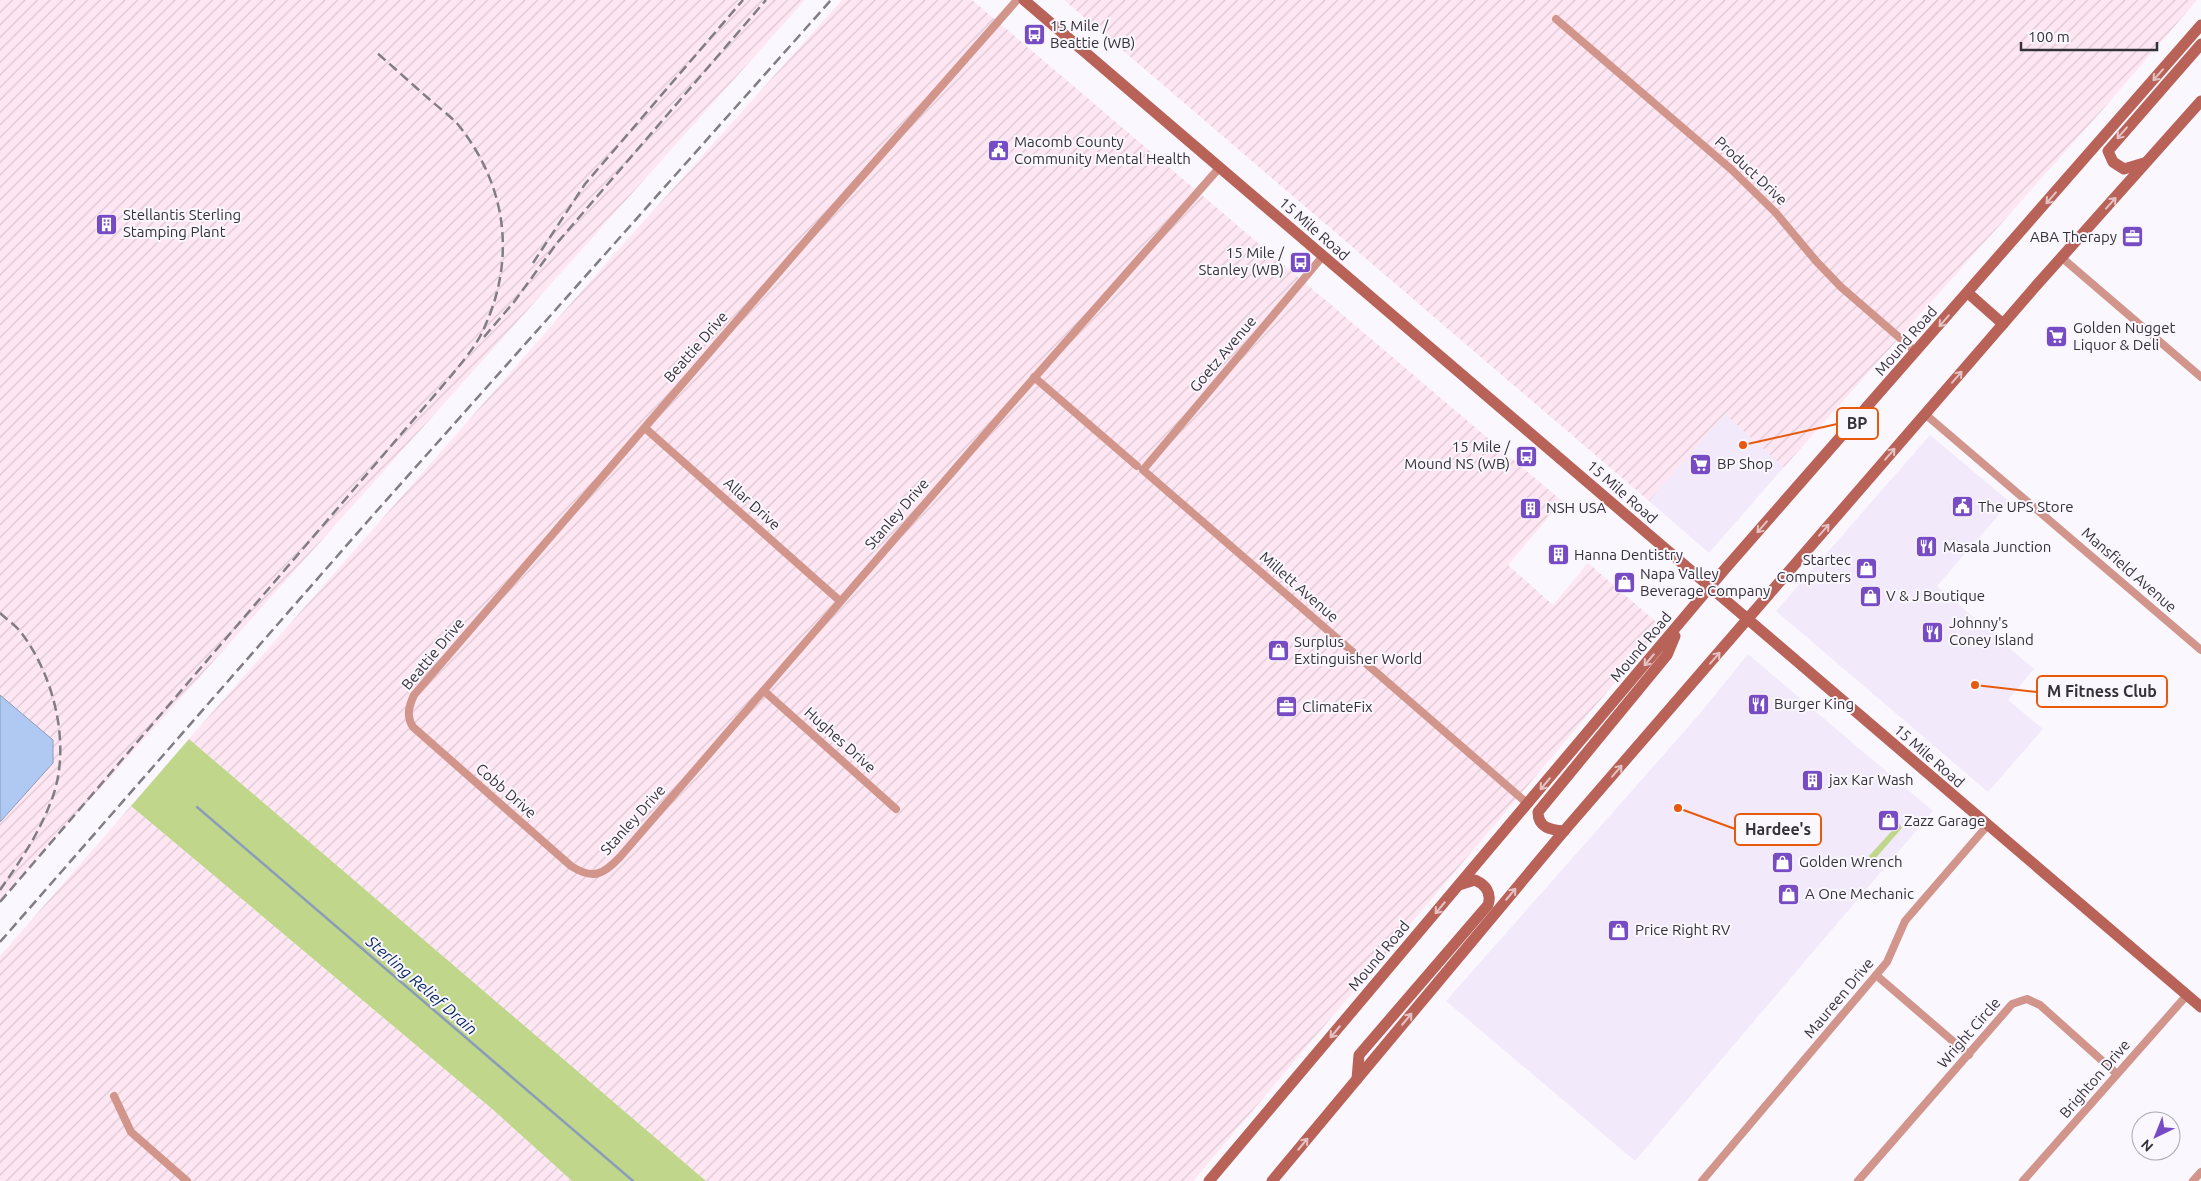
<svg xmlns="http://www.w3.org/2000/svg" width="2201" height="1181" font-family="Ubuntu,sans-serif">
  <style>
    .built { fill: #f2eafb }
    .industrial { fill: url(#industrial-furrows) }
    .green { fill: #c0d78b }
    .water { fill: #b0c9f2; stroke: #8b9bba }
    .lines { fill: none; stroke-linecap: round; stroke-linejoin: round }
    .stream { stroke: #8b9bba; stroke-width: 2.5 }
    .street { stroke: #d1958c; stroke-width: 8 }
    .secondary { stroke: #b86258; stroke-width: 11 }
    .rail { stroke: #817d85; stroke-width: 2.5; stroke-dasharray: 10 5; stroke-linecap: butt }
    .oneway { stroke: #e4c3c5 }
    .labels { text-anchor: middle; stroke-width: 4; stroke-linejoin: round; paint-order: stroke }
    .poi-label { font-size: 15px; fill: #353139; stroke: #fbf7ff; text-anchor: start }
    .street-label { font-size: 15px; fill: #353139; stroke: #fbf7ff }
    .water-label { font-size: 16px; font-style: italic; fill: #02255e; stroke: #fbf7ff }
    .leader { fill: none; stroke: #e8590c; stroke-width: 2 }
    .callout-dot { fill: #e8590c; stroke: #fbf7ff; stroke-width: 2 }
    .callout { fill: #fbf7ff; stroke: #e8590c; stroke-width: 2 }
    .callout-label { font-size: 16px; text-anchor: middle; font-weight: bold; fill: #353139 }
  </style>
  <defs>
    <pattern id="industrial-furrows" width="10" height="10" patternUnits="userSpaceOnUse" patternTransform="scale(1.25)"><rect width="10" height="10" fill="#fee7f3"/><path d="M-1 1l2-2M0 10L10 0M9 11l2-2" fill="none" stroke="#dac7d1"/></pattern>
  </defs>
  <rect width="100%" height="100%" fill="#fbf7ff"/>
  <g class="built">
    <path d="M1725,413L1784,467L1709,553L1649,501Z"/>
    <path d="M1930,435L2010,502L1937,586L2034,669L2008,700L2043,729L1988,792L1776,611Z"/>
    <path d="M1748,654L1933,811L1635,1161L1446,1001L1697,717Z"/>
  </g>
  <g class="industrial">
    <path d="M0,0H805L0,900Z"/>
    <path d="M842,0H972L1562,501L1508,565L1553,605L1588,563L1662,627L1193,1181H706L189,739L609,260Z"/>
    <path d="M1064,0H2197L2105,107L1784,467L1725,414L1649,501Z"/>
    <path d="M131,806L491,1108L572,1181H0V956Z"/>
  </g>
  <g class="green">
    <path d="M189,739L706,1181H572L491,1108L131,806Z"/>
    <path d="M1899,823L1902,828L1874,860H1872L1869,856Z"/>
  </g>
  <path class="water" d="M0,695L53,740V763L0,822Z"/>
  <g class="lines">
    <path class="stream" d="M197,807L633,1181"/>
    <g class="street">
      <path d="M1017,0L822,222L414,695C409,706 406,716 413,727L571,866C593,880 603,875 620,857L1005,411L1220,167"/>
      <path d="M1556,19L1732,170L1776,213L1816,261L1841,287L1916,352"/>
      <path d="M1323,256L1143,470L1528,804"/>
      <path d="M2061,257L2201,377"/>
      <path d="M1034,377L1137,466"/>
      <path d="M1925,414L2201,650"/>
      <path d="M645,428L840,601"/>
      <path d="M764,691L896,809"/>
      <path d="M1876,975L1969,1055"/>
      <path d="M114,1096L131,1132L187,1181"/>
      <path d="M1702,1181L1876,975L1887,962L1905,921L1987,826"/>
      <path d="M1858,1181L2006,1011L2012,1004L2027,999L2040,1005L2117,1074"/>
      <path d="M2023,1181L2187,995"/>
      <path d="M2193,1181L2201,1172"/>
    </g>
    <g class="secondary">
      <path d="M1024,0L2201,1007"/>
      <path d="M2144,163L2124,169L2113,162L2108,151L2201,44"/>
      <path d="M1968,293L2003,324"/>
      <path d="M1564,831C1551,830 1538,828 1538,812L1667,655L1675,636"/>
      <path d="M1357,1079L1359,1055L1488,905C1492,893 1486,885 1475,880L1459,885"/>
      <path d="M1209,1181L1725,569L2201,25"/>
      <path d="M1272,1181L1564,831L2035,287L2201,101"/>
    </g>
    <g class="rail">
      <path d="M533,263L585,184L743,0"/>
      <path d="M484,337L514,302L557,243L766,0"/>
      <path d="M0,613C6,619 14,624 20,631C55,676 73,750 50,804C38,835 19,863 0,890"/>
      <path d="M0,902L451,376C463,361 478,344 485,326C516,257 506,186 460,127C451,116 439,108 429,99C411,83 393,67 375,51"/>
      <path d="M0,942L374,514L831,0"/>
    </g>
  </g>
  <defs><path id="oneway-shaft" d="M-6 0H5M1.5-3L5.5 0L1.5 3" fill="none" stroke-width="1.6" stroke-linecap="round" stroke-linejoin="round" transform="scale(1.25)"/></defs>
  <g class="oneway">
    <use href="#oneway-shaft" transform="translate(2158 75) rotate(131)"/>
    <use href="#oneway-shaft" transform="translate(2122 133) rotate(131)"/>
    <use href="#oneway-shaft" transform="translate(2051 198) rotate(131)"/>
    <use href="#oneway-shaft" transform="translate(2111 203) rotate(-48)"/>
    <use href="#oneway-shaft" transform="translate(1944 321) rotate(131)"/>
    <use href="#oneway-shaft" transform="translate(1957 377) rotate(-49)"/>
    <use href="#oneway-shaft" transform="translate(1890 454) rotate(-49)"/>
    <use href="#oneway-shaft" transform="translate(1762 527) rotate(131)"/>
    <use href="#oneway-shaft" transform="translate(1824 530) rotate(-49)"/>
    <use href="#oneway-shaft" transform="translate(1715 658) rotate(-49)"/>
    <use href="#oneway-shaft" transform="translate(1649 660) rotate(130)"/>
    <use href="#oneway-shaft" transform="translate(1617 771) rotate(-49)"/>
    <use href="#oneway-shaft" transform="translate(1545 784) rotate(130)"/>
    <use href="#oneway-shaft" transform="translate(1511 894) rotate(-50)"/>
    <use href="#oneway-shaft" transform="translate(1440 908) rotate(130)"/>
    <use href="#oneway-shaft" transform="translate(1407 1019) rotate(-50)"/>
    <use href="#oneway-shaft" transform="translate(1335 1032) rotate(130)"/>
    <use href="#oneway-shaft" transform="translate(1303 1144) rotate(-50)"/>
  </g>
  <defs>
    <symbol id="bus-square" viewBox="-11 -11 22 22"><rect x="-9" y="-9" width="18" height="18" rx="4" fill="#764bc4" stroke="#fbf7ff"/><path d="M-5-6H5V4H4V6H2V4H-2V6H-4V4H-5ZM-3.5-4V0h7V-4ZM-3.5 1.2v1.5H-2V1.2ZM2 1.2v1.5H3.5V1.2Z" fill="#fff"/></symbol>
    <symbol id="civic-square" viewBox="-11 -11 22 22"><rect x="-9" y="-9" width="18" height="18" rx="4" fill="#764bc4" stroke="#fbf7ff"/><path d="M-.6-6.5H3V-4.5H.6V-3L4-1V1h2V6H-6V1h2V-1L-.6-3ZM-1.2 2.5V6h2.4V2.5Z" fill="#fff"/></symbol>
    <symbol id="building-square" viewBox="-11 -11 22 22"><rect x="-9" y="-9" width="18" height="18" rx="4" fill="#764bc4" stroke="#fbf7ff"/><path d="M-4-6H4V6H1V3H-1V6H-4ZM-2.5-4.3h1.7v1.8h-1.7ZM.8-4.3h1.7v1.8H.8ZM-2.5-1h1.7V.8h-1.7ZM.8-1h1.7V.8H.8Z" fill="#fff"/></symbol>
    <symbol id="office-square" viewBox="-11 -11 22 22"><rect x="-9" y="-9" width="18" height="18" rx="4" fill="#764bc4" stroke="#fbf7ff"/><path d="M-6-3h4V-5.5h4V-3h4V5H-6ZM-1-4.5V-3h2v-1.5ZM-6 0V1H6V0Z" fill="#fff"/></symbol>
    <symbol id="supermarket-square" viewBox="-11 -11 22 22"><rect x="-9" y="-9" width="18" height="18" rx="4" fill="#764bc4" stroke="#fbf7ff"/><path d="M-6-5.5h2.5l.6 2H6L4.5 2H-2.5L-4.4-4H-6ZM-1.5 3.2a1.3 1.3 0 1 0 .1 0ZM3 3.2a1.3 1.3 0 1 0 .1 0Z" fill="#fff"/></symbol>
    <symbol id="restaurant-square" viewBox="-11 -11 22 22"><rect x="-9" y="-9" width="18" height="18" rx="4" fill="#764bc4" stroke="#fbf7ff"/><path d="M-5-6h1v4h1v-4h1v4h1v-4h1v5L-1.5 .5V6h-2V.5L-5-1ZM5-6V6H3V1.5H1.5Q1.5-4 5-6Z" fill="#fff"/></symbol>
    <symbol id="shop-square" viewBox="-11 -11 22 22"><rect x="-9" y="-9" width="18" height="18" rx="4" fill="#764bc4" stroke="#fbf7ff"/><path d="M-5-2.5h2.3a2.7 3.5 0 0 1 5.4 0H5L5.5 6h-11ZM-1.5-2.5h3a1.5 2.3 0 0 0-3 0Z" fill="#fff"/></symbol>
  </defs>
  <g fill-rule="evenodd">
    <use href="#bus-square" x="1022" y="22" width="25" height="25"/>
    <use href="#civic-square" x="986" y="138" width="25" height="25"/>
    <use href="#building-square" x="94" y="212" width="25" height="25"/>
    <use href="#office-square" x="2120" y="224" width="25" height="25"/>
    <use href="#bus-square" x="1288" y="250" width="25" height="25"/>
    <use href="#supermarket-square" x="2044" y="324" width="25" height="25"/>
    <use href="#bus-square" x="1514" y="444" width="25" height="25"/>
    <use href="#supermarket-square" x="1688" y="452" width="25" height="25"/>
    <use href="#civic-square" x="1950" y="494" width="25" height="25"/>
    <use href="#building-square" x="1518" y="496" width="25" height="25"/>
    <use href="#restaurant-square" x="1914" y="534" width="25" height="25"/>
    <use href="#building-square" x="1546" y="542" width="25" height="25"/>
    <use href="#shop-square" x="1854" y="556" width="25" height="25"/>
    <use href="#shop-square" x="1612" y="570" width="25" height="25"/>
    <use href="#shop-square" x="1858" y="584" width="25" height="25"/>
    <use href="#restaurant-square" x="1920" y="620" width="25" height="25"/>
    <use href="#shop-square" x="1266" y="638" width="25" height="25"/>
    <use href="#restaurant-square" x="1746" y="692" width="25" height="25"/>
    <use href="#office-square" x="1274" y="694" width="25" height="25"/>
    <use href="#building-square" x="1800" y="768" width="25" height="25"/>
    <use href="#shop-square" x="1876" y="808" width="25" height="25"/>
    <use href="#shop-square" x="1770" y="850" width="25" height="25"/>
    <use href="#shop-square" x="1776" y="882" width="25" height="25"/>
    <use href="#shop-square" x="1606" y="918" width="25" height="25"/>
  </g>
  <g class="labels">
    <g class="poi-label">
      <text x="1050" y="31">15 Mile /<tspan x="1050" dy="17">Beattie (WB)</tspan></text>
      <text x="1014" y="147">Macomb County<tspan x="1014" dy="17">Community Mental Health</tspan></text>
      <text x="123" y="220">Stellantis Sterling<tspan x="123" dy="17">Stamping Plant</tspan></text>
      <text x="2117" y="242" text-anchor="end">ABA Therapy</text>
      <text x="1284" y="258" text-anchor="end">15 Mile /<tspan x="1284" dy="17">Stanley (WB)</tspan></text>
      <text x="2073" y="333">Golden Nugget<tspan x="2073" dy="17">Liquor &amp; Deli</tspan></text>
      <text x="1510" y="452" text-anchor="end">15 Mile /<tspan x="1510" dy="17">Mound NS (WB)</tspan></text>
      <text x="1717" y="469">BP Shop</text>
      <text x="1978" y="512">The UPS Store</text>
      <text x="1546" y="513">NSH USA</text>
      <text x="1943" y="552">Masala Junction</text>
      <text x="1574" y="560">Hanna Dentistry</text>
      <text x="1851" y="565" text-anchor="end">Startec<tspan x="1851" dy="17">Computers</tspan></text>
      <text x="1640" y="579">Napa Valley<tspan x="1640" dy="17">Beverage Company</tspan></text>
      <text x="1886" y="601">V &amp; J Boutique</text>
      <text x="1949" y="628">Johnny's<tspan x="1949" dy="17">Coney Island</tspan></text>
      <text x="1294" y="647">Surplus<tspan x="1294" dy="17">Extinguisher World</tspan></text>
      <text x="1774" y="709">Burger King</text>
      <text x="1302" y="712">ClimateFix</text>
      <text x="1829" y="785">jax Kar Wash</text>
      <text x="1904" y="826">Zazz Garage</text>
      <text x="1799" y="867">Golden Wrench</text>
      <text x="1805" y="899">A One Mechanic</text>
      <text x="1635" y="935">Price Right RV</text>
    </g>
    <g class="street-label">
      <text transform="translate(1751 171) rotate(43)" y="5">Product Drive</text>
      <text transform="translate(1314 229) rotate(41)" y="5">15 Mile Road</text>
      <text transform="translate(1906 341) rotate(-49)" y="5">Mound Road</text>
      <text transform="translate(696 347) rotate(-49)" y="5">Beattie Drive</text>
      <text transform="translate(1223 354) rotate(-50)" y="5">Goetz Avenue</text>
      <text transform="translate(1622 492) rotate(41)" y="5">15 Mile Road</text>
      <text transform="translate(752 504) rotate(42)" y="5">Allar Drive</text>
      <text transform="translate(897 514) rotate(-49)" y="5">Stanley Drive</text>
      <text transform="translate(2129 570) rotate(41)" y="5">Mansfield Avenue</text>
      <text transform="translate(1299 587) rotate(41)" y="5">Millett Avenue</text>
      <text transform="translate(1641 647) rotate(-50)" y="5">Mound Road</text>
      <text transform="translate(433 654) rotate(-50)" y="5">Beattie Drive</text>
      <text transform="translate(840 740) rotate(42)" y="5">Hughes Drive</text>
      <text transform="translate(1929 756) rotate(41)" y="5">15 Mile Road</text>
      <text transform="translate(506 791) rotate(41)" y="5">Cobb Drive</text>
      <text transform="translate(633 820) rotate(-48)" y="5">Stanley Drive</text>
      <text transform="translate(1379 956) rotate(-50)" y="5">Mound Road</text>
      <text transform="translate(1839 998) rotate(-50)" y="5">Maureen Drive</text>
      <text transform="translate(1969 1033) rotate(-49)" y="5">Wright Circle</text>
      <text transform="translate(2095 1079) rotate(-49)" y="5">Brighton Drive</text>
    </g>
    <g class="water-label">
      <text transform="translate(422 985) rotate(41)" y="6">Sterling Relief Drain</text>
    </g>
  </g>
  <path class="leader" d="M1743 445L1837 424M1975 685L2037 692M1678 808L1735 829"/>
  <g class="callout-dot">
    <circle cx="1743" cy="445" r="5"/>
    <circle cx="1975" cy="685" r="5"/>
    <circle cx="1678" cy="808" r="5"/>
  </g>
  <g class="callout">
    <rect x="1837" y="408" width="41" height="31" rx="5"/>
    <rect x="2037" y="676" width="130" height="31" rx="5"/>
    <rect x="1735" y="814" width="86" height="31" rx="5"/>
  </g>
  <g class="callout-label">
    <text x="1857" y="429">BP</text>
    <text x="2102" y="697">M Fitness Club</text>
    <text x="1778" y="835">Hardee's</text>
  </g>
  <g transform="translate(2156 1136) rotate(223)"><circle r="24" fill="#fbf7ff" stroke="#aca8b0"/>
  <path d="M0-4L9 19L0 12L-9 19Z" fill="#764bc4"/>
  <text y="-8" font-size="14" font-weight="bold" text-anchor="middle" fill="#353139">N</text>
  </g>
  <path d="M2021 42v8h136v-8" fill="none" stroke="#353139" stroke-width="2.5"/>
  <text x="2028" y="42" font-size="15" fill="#353139" stroke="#fbf7ff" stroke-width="4" paint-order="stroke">100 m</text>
</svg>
